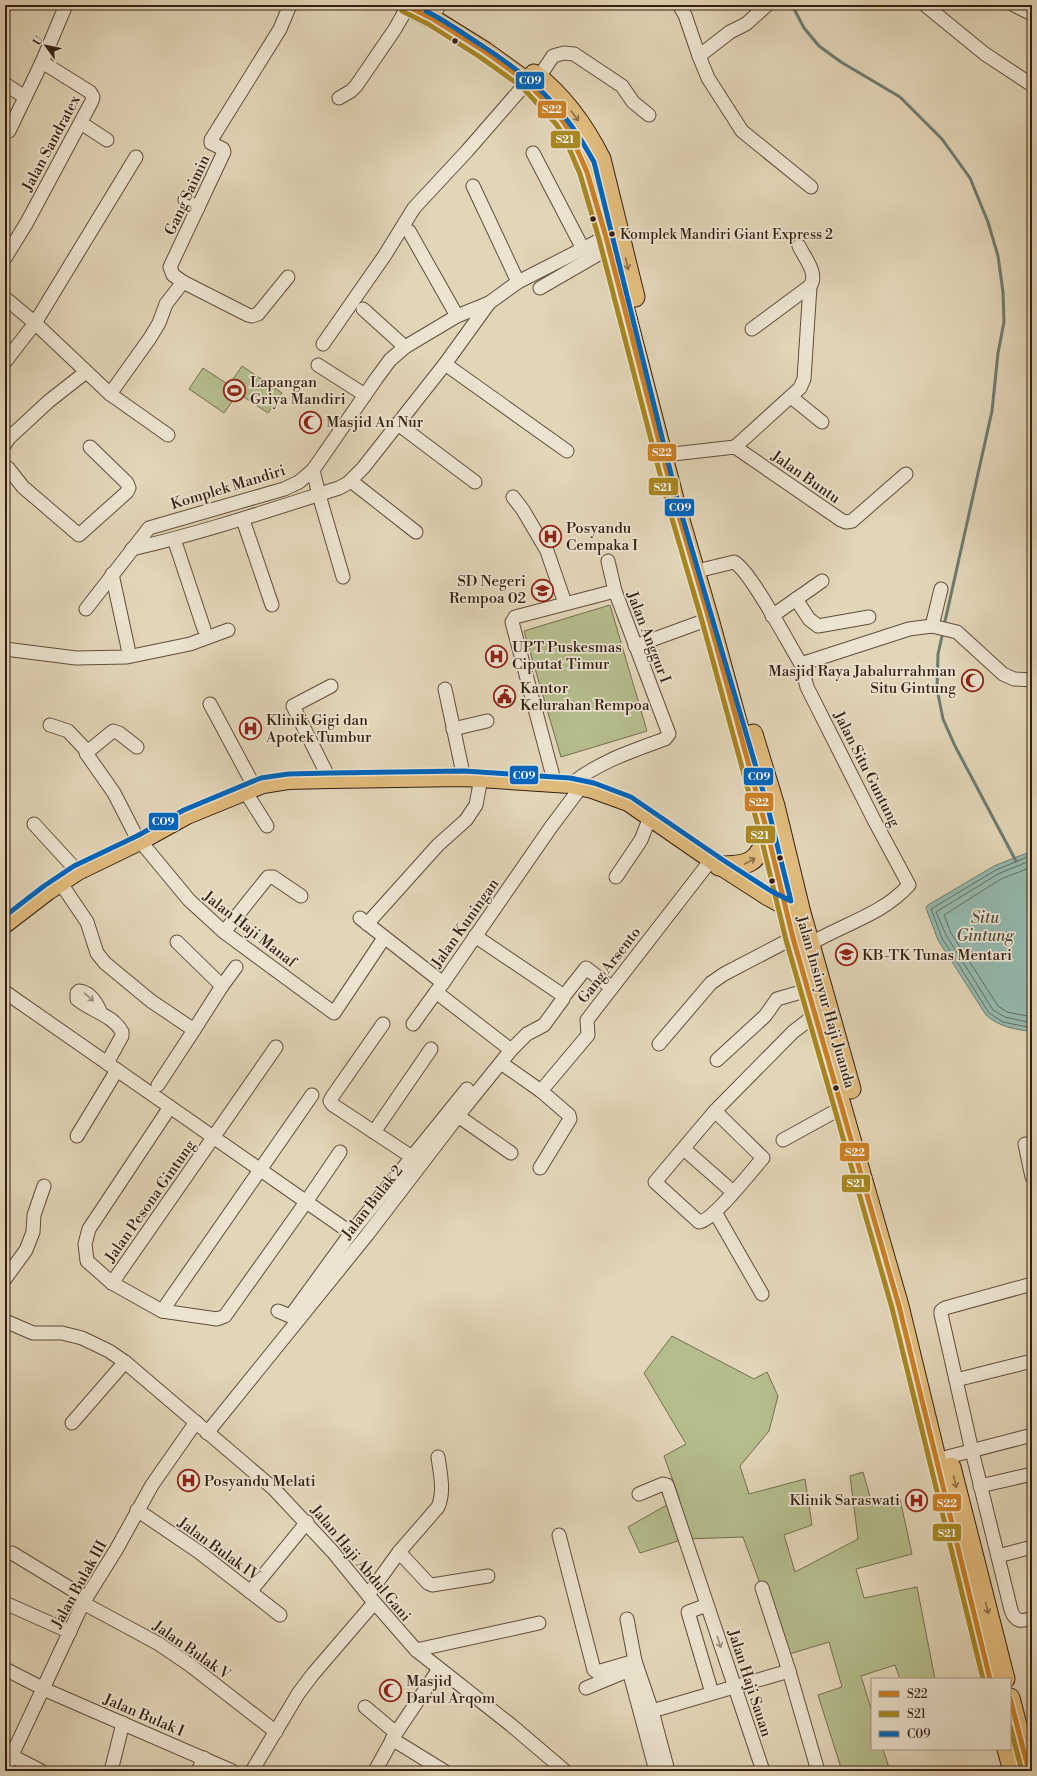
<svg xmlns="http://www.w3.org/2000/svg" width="1037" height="1776" font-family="'Libre Bodoni',serif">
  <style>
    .green { fill: #b5bd8d; stroke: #746e4f }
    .water { fill: #95b9ae; stroke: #6e7b6f }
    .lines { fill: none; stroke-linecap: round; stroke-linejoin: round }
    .shore { stroke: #646c60; stroke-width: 1 }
    .stream { stroke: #6e7b6f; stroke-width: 3 }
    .minor-casing { stroke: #604d3b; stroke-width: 15 }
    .major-casing { stroke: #341f11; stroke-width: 18 }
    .highway-casing { stroke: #341f11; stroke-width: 21 }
    .minor { stroke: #ece4d1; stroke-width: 13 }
    .major { stroke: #e1bb7c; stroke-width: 16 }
    .highway { stroke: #e1bb7c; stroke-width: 19 }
    .bus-1-casing { stroke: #ece4d1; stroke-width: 8 }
    .bus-2-casing { stroke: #ece4d1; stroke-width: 8 }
    .bus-3-casing { stroke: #ece4d1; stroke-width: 8 }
    .bus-1 { stroke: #cb7f25; stroke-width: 5 }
    .bus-2 { stroke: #a78722; stroke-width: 5 }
    .bus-3 { stroke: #0065bd; stroke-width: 5 }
    .oneway { stroke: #8a6d46 }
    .oneway2 { stroke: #998b7b }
    .bus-dot { fill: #341f11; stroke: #ece4d1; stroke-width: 1.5 }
    .labels { text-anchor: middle; stroke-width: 3.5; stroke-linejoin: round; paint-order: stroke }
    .bus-label { font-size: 14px; fill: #341f11; stroke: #ece4d1; text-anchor: start }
    .street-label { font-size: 15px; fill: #341f11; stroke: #ece4d1 }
    .poi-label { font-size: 15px; fill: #341f11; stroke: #ece4d1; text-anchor: start }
    .water-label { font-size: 16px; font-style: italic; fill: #514d40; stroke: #ece4d1 }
    .line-badge { stroke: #ece4d1; stroke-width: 1.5 }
    .badge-label { font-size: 11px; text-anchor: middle; font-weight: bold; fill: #fff }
  </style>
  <rect width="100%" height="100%" fill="#e2d6b8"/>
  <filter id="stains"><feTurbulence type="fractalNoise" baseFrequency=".005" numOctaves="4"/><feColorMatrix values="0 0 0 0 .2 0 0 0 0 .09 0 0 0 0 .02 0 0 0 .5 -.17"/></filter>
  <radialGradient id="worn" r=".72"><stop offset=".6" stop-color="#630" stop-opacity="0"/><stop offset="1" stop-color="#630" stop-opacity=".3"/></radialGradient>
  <g class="green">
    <path d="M242,366L282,393L268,413L238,393L224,413L189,389L203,368L229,385Z"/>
    <path d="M610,605L647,731L561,757L524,631Z"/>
    <path d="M672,1336L754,1379L767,1372L778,1396L769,1431L740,1466L749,1494L805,1479L812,1525L784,1535L795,1572L858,1539L850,1476L863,1472L872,1504L900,1499L912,1554L856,1569L864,1598L917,1587L935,1679H900L895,1665L861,1676L872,1712V1749H883L890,1771H842L818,1695L842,1687L829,1642L786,1655L743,1537L684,1539L640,1553L628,1527L679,1498L664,1456L686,1444L644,1373Z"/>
  </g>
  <path class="water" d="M1032,851V1032C1015,1029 999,1027 986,1015L938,940L926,908L928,905L994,866Z"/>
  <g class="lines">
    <g class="shore">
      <path d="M1032,855L996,870L931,909L942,938L989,1013L1003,1022L1032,1028"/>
      <path d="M1032,860L998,874L936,912L946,935L993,1010L1005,1017L1032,1023"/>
      <path d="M1032,867L1001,879L944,915L951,933L998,1006L1007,1012L1032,1017"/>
    </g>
    <g class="stream">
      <path d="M792,5L804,28L819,46L841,62L900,97L942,139L970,178L988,222L998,256L1003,292L1004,322L998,353L992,411L944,626"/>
      <path d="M943,632L938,654L937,689L943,719L955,746L1016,861"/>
    </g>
    <defs>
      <g id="minor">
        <path d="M679,5L685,15L699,56L708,78L742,131L811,187"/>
        <path d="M925,5L985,54L1032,85"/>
        <path d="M1014,5L1032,14"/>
        <path d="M437,9L439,5"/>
        <path d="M699,56L730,32L746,24L767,5"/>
        <path d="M539,77L553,56L564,53L574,54L622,86L633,102L649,115"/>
        <path d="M5,84L25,97"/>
        <path d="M339,98L351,91L356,86L395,29L408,6"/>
        <path d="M81,123L107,140"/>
        <path d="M9,131L42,62L66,5"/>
        <path d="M533,153L583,249"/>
        <path d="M473,186L518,282"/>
        <path d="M185,200L198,208"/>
        <path d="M409,231L457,316"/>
        <path d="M5,258L26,224L92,101L93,97L90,92L42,62"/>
        <path d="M183,282L248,315L252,316L258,314L288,277"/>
        <path d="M540,288L609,248"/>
        <path d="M5,298L35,323L110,394L168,435"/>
        <path d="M363,309L405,347"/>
        <path d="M752,329L810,286C819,274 804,257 799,246"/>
        <path d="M323,344L385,255L414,208L467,151L527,82"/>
        <path d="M5,362L35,323L136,157"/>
        <path d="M445,364L567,451"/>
        <path d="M318,365L365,395"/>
        <path d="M110,394L150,338L159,323L166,304L183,282L173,275L170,267L224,152L223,149L211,143V140L280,29L290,5"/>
        <path d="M791,397L822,422"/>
        <path d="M398,424L475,482"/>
        <path d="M5,444L9,438L49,401L86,372"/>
        <path d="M735,447L800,388L804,379L810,286"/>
        <path d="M673,454L735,447L841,520L846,522L852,521L906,474"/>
        <path d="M8,468L23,487L79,535L127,492L129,488L127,483L90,447"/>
        <path d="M313,470L319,495L343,577"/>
        <path d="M351,481L416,532"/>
        <path d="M513,497L523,510L547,551L565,603"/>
        <path d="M243,520L272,605"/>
        <path d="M174,539L204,629"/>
        <path d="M132,549C202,533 270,510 339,488L348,483L363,468L445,364L489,303"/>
        <path d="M705,569L734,562C751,571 789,645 801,664L909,629L932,626L957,632L1003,674L1014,679L1032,680"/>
        <path d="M112,574L128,648"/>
        <path d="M796,599L809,619L818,626L869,617"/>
        <path d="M86,609L149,528L284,489L299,482L313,470L376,379L390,360L405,347L457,316L489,303L518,282L606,237"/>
        <path d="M772,616L822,581"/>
        <path d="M932,626L941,589"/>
        <path d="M635,646L709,619"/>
        <path d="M5,649L76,658L127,657L190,644L228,630"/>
        <path d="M801,664L807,687L874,820L909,885C882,915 843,924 810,944"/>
        <path d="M445,689L464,778"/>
        <path d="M210,704L255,788"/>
        <path d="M50,725L68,731L87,751"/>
        <path d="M453,729L487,721"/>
        <path d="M137,747L119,733L113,731L86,753L114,793L136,836L189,900L224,932L334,1013L384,938"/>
        <path d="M330,780L293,706L331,686"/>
        <path d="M555,784L512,622L515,617L615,591"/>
        <path d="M570,785C598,762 632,751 665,739L669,734L615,591L608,561"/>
        <path d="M245,791L267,826"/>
        <path d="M34,824L78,872"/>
        <path d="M616,877L641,840L650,817"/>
        <path d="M62,885L87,922L97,953L105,963L151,1001L194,1030L158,1085"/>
        <path d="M360,918L443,983L551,827L581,787"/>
        <path d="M367,924L438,845L466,820L476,805L481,778"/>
        <path d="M224,932L268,877H273L301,896"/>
        <path d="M475,936L564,996"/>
        <path d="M177,942L222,986L194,1030"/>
        <path d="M443,983L436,992L511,1050"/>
        <path d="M222,986L236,967"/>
        <path d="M5,992L351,1233"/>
        <path d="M100,1011C96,1002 89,992 79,991L77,993V999C91,1011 113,1015 122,1032V1036L107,1063"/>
        <path d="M383,1024L332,1097L330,1101L333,1105L412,1157L467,1089"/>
        <path d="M413,1024L436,992"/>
        <path d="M659,1044L711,983L724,974L793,938"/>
        <path d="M717,1060L765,1016L777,999L808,990"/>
        <path d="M501,1063L541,1091L569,1115L570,1119L540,1168"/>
        <path d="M541,1091L588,1035L587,1020L711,860"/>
        <path d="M170,1107L89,1229L85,1244L87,1261L112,1283L162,1311L217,1319L225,1316L306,1202L340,1152"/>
        <path d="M715,1111L763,1158C752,1170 713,1221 699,1222L655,1182Z"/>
        <path d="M715,1111L793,1032L815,1015"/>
        <path d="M458,1116L511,1153"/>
        <path d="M374,1132L431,1049"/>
        <path d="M77,1136L117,1070"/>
        <path d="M783,1140L843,1107"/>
        <path d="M1025,1144L1032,1177"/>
        <path d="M684,1149L733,1192"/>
        <path d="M715,1212L762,1294"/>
        <path d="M5,1279L26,1250L33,1232L34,1215L44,1186"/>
        <path d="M112,1283L276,1047"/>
        <path d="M1032,1284L945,1308L941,1311V1314L972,1451L1011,1610C1015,1622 1021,1622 1032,1618"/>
        <path d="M162,1311L312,1095"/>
        <path d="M278,1311L290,1316L292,1314L351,1233L412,1157"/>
        <path d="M5,1321L33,1333H62L82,1338L109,1351L125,1362L274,1489L333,1552L368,1595L416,1650L511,1725L565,1771"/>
        <path d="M956,1380L1032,1361"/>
        <path d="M72,1423L125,1362"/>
        <path d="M207,1433L367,1235L465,1107L511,1050L527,1034L544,1025L563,999L564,996L586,968L612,988"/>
        <path d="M936,1460L1032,1435"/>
        <path d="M980,1486L1032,1474"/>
        <path d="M639,1494L663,1484L667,1485L763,1771"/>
        <path d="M137,1510L199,1552L280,1615"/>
        <path d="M559,1535L594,1670L597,1672L635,1661"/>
        <path d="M399,1552L428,1583L432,1585L488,1576"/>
        <path d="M12,1553L86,1598"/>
        <path d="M998,1556L1032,1547"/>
        <path d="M762,1588L789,1671L818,1771"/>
        <path d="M250,1592L307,1522"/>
        <path d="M368,1595L399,1552L438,1507C445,1491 440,1473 438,1457"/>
        <path d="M5,1603L70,1632"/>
        <path d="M83,1603L159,1644L190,1665L276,1732"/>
        <path d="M707,1605L688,1612L712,1693"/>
        <path d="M627,1619L635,1661L652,1711L668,1771"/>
        <path d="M416,1650L539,1623"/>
        <path d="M5,1669L48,1691L232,1771"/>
        <path d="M586,1688L627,1671L630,1674L656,1771"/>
        <path d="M365,1707L396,1733"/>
        <path d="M652,1711L789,1671"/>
        <path d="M392,1739L444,1771"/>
        <path d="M12,1756L41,1771"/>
        <path d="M5,1770L83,1603L116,1550L152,1485L196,1422"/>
        <path d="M111,1771L123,1723"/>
        <path d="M198,1771L204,1758"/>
        <path d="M252,1771L298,1694L313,1674L374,1603"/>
        <path d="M375,1771L396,1733L439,1669"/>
      </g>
      <path id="major" d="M5,925L48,892L78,872L140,842L187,816L263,785L288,781L330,780L464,778L570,785L592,790L628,803L719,866L767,897L785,907L793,908"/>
      <g id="highway">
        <path d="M405,5L431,18L484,51L527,82L562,120L569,131L587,172L606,237L675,503L709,619L768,835L793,938L899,1306L990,1679"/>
        <path d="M534,74C563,96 585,127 601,159L635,297"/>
        <path d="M753,734L775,806L800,909L851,1089"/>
        <path d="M719,866C748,866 757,864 768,835"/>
        <path d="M951,1467L1005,1679"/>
        <path d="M1010,1698L1029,1771"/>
        <path d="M1007,1749L1013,1771"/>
      </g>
    </defs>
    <use href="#minor" class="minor-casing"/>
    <use href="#major" class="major-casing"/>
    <use href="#highway" class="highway-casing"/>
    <use href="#minor" class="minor"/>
    <use href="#major" class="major"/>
    <use href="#highway" class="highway"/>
    <defs>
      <g id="bus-1">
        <path d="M405,5L431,18L484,51L527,82L562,120L569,131L587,172L606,237L675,503L709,619L768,835L793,938L899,1306L990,1679"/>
        <path d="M1010,1698L1029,1771"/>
      </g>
      <g id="bus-2">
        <path d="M402,11L428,24L480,57L522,87L556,124L563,134L580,174L599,239L668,505L702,621L761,837L786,940L892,1308L983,1679"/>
        <path d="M1010,1726L1022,1771"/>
      </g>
      <path id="bus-3" d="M5,916L44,886L74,866L137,836L184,810L261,778L288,774L330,773L464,771L570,778L594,783L631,797L723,860L771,891L791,901L768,808L678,502L594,162C564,106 531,77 478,43C461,32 444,20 426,11"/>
    </defs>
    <use href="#bus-1" class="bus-1-casing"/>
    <use href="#bus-2" class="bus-2-casing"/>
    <use href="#bus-3" class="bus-3-casing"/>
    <use href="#bus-1" class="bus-1"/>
    <use href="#bus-2" class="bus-2"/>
    <use href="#bus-3" class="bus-3"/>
  </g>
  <defs><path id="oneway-shaft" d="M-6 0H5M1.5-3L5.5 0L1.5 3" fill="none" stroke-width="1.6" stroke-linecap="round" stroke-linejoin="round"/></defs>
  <g class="oneway">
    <use href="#oneway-shaft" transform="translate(575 116) rotate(53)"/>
    <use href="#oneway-shaft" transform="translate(627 264) rotate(77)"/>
    <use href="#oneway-shaft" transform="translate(750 861) rotate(-30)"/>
    <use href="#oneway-shaft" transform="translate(955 1482) rotate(76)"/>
    <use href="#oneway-shaft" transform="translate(987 1608) rotate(76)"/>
  </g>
  <g class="oneway2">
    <use href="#oneway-shaft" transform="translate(89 997) rotate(41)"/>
    <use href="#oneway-shaft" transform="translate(719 1642) rotate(72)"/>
  </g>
  <defs>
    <symbol id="stadium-ring" viewBox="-11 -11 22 22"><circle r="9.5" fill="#ece4d1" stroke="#8f2418" stroke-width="1.5"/><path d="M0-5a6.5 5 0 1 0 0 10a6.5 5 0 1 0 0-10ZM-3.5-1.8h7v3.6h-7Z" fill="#8f2418"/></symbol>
    <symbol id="mosque-ring" viewBox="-11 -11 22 22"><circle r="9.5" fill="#ece4d1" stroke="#8f2418" stroke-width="1.5"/><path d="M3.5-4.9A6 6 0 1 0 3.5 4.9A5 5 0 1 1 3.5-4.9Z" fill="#8f2418"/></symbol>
    <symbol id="hospital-ring" viewBox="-11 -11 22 22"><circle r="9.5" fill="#ece4d1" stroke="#8f2418" stroke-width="1.5"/><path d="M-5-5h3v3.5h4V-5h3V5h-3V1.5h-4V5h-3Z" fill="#8f2418"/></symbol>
    <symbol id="school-ring" viewBox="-11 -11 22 22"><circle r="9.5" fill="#ece4d1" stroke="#8f2418" stroke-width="1.5"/><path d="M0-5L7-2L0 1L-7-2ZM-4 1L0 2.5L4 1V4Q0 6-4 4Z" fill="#8f2418"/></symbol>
    <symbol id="civic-ring" viewBox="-11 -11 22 22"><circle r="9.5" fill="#ece4d1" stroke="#8f2418" stroke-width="1.5"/><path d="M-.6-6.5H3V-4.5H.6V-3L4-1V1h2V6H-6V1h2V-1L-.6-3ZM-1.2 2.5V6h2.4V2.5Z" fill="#8f2418"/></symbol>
  </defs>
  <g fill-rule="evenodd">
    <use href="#stadium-ring" x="222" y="378" width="25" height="25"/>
    <use href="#mosque-ring" x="298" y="410" width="25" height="25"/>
    <use href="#hospital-ring" x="538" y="524" width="25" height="25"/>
    <use href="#school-ring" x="530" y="578" width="25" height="25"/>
    <use href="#hospital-ring" x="484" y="644" width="25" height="25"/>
    <use href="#mosque-ring" x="960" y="668" width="25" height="25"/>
    <use href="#civic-ring" x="492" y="684" width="25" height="25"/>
    <use href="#hospital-ring" x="238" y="716" width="25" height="25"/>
    <use href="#school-ring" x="834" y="942" width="25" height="25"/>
    <use href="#hospital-ring" x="176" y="1468" width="25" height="25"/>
    <use href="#hospital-ring" x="904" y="1488" width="25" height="25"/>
    <use href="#mosque-ring" x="378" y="1678" width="25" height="25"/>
  </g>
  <g class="bus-dot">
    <circle cx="455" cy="41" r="3.5"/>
    <circle cx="593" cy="219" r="3.5"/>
    <circle cx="612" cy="234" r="3.5"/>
    <circle cx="780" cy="858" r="3.5"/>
    <circle cx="772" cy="881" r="3.5"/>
    <circle cx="836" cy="1088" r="3.5"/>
  </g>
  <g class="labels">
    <g class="bus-label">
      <text x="620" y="239">Komplek Mandiri Giant Express 2</text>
    </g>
    <g class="street-label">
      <text transform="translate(51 143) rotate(-62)" y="5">Jalan Sandratex</text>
      <text transform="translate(187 195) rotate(-65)" y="5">Gang Saimin</text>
      <text transform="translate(806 477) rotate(35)" y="5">Jalan Buntu</text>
      <text transform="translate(228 487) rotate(-17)" y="5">Komplek Mandiri</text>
      <text transform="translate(649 637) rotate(69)" y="5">Jalan Anggur I</text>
      <text transform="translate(867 769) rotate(63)" y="5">Jalan Situ Guntung</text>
      <text transform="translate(465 923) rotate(-55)" y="5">Jalan Kuningan</text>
      <text transform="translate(250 929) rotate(38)" y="5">Jalan Haji Manaf</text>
      <text transform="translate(609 965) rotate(-52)" y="5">Gang Arsento</text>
      <text transform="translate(826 1002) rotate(74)" y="5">Jalan Insinyur Haji Juanda</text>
      <text transform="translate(150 1201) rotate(-55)" y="5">Jalan Pesona Gintung</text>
      <text transform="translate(372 1202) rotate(-52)" y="5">Jalan Bulak 2</text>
      <text transform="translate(219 1549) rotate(36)" y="5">Jalan Bulak IV</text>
      <text transform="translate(361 1563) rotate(50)" y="5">Jalan Haji Abdul Gani</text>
      <text transform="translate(79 1584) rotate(-61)" y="5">Jalan Bulak III</text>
      <text transform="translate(192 1650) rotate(35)" y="5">Jalan Bulak V</text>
      <text transform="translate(750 1683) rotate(72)" y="5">Jalan Haji Sauan</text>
      <text transform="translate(144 1715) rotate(23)" y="5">Jalan Bulak I</text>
    </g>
    <g class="poi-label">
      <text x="250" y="387">Lapangan<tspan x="250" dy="17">Griya Mandiri</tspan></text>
      <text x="326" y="427">Masjid An Nur</text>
      <text x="566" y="533">Posyandu<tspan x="566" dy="17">Cempaka I</tspan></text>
      <text x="526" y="586" text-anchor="end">SD Negeri<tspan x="526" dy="17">Rempoa 02</tspan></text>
      <text x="512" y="652">UPT Puskesmas<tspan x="512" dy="17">Ciputat Timur</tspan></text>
      <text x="956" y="676" text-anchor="end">Masjid Raya Jabalurrahman<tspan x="956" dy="17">Situ Gintung</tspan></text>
      <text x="520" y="693">Kantor<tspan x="520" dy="17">Kelurahan Rempoa</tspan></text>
      <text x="266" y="725">Klinik Gigi dan<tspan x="266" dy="17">Apotek Tumbur</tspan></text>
      <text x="862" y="960">KB-TK Tunas Mentari</text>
      <text x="204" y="1486">Posyandu Melati</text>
      <text x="900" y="1505" text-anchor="end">Klinik Saraswati</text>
      <text x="406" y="1686">Masjid<tspan x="406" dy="17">Darul Arqom</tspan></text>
    </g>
    <g class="water-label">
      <text x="985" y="923">Situ<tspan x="985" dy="18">Gintung</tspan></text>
    </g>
  </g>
  <g class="line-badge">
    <rect x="515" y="71" width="30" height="19" rx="4" fill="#0065bd"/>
    <rect x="537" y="100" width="30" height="19" rx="4" fill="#cb7f25"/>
    <rect x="550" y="130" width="31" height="19" rx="4" fill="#a78722"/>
    <rect x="647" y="443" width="30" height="19" rx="4" fill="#cb7f25"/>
    <rect x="648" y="477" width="31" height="19" rx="4" fill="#a78722"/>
    <rect x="664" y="498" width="31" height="19" rx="4" fill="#0065bd"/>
    <rect x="509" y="765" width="30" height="20" rx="4" fill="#0065bd"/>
    <rect x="743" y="767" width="31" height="19" rx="4" fill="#0065bd"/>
    <rect x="744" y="792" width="30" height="20" rx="4" fill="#cb7f25"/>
    <rect x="148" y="812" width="31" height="19" rx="4" fill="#0065bd"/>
    <rect x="745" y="825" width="31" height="19" rx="4" fill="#a78722"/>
    <rect x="839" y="1142" width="31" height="20" rx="4" fill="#cb7f25"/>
    <rect x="841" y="1174" width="30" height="19" rx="4" fill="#a78722"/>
    <rect x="932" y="1493" width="30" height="19" rx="4" fill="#cb7f25"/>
    <rect x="932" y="1523" width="30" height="19" rx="4" fill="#a78722"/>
  </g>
  <g class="badge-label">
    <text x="530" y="84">C09</text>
    <text x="552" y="113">S22</text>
    <text x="565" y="143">S21</text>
    <text x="662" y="456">S22</text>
    <text x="663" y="491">S21</text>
    <text x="680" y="511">C09</text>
    <text x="524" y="779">C09</text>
    <text x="759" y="780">C09</text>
    <text x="759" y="806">S22</text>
    <text x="163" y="825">C09</text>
    <text x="760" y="839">S21</text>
    <text x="855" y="1156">S22</text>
    <text x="856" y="1187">S21</text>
    <text x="947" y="1507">S22</text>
    <text x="947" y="1537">S21</text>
  </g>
  <rect width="1037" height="1776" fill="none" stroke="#e2d6b8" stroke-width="20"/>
  <rect x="6" y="6" width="1025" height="1764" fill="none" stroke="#341f11" stroke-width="2"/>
  <rect x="10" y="10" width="1017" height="1756" fill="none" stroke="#341f11"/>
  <rect x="871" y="1678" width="140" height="72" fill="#ece4d1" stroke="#a29584"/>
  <rect x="879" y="1691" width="20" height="6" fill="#cb7f25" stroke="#a29584"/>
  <text x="907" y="1698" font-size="12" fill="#341f11">S22</text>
  <rect x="879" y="1711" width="20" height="6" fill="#a78722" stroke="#a29584"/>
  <text x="907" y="1718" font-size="12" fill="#341f11">S21</text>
  <rect x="879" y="1731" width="20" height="6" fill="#0065bd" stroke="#a29584"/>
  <text x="907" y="1738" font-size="12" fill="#341f11">C09</text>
  <g transform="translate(46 46) rotate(303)" stroke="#ece4d1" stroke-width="3" paint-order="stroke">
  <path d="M0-3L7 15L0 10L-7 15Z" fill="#341f11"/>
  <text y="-6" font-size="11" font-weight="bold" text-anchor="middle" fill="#341f11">U</text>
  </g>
  <rect width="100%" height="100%" filter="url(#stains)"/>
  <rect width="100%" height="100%" fill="url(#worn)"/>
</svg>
